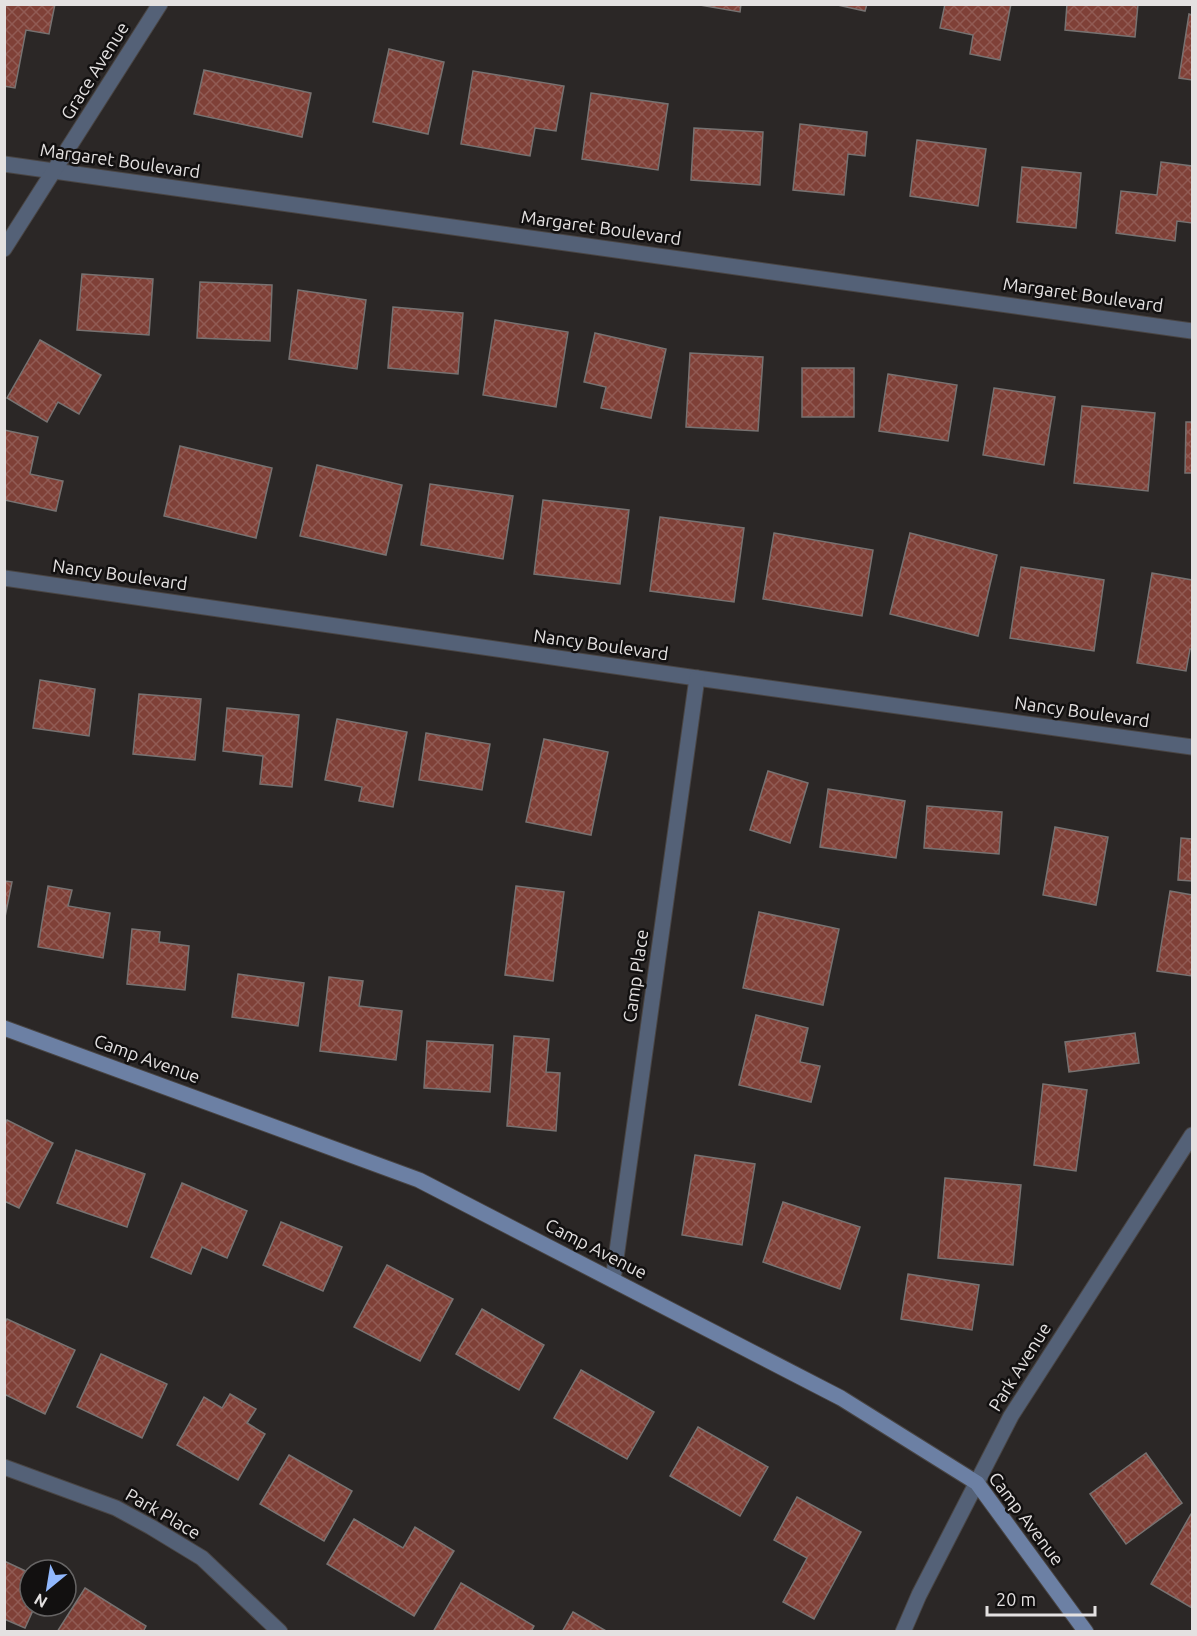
<svg xmlns="http://www.w3.org/2000/svg" width="1197" height="1636" font-family="Ubuntu,sans-serif">
  <style>
    .building { fill: url(#building-cross-hatch); stroke: #777271; stroke-width: 1.5 }
    .lines { fill: none; stroke-linecap: round; stroke-linejoin: round }
    .street-casing { stroke: #494544; stroke-width: 17 }
    .secondary-casing { stroke: #494544; stroke-width: 17 }
    .street { stroke: #546177; stroke-width: 15 }
    .secondary { stroke: #6c80a4; stroke-width: 15 }
    .labels { text-anchor: middle; stroke-width: 5; stroke-linejoin: round; paint-order: stroke }
    .street-label { font-size: 18px; fill: #e4e1e1; stroke: #121010 }
  </style>
  <defs>
    <pattern id="building-cross-hatch" width="8" height="8" patternUnits="userSpaceOnUse" patternTransform="scale(1.5)"><rect width="8" height="8" fill="#7f4037"/><path d="M0 0l8 8M0 8l8-8" fill="none" stroke="#915b54"/></pattern>
  </defs>
  <rect width="100%" height="100%" fill="#2b2726"/>
  <g class="building">
    <path d="M4,4H55L49,34L26,30L15,88L4,86Z"/>
    <path d="M694,4H741L740,12Z"/>
    <path d="M833,4H867L865,11Z"/>
    <path d="M945,4H1011L1000,60L970,54L973,35L940,28Z"/>
    <path d="M1067,4H1138L1135,37L1065,30Z"/>
    <path d="M1189,14L1192,15V80L1179,78Z"/>
    <path d="M389,49L444,62L428,134L373,122Z"/>
    <path d="M204,70L311,93L302,137L194,114Z"/>
    <path d="M473,71L564,86L556,131L535,128L530,156L461,144Z"/>
    <path d="M591,93L668,104L658,170L582,159Z"/>
    <path d="M800,124L867,132L865,156L848,154L844,195L793,190Z"/>
    <path d="M694,128L763,132L760,185L691,180Z"/>
    <path d="M917,140L986,149L978,206L910,196Z"/>
    <path d="M1161,162L1192,166V223L1177,221L1175,241L1116,233L1121,191L1157,195Z"/>
    <path d="M1022,167L1081,173L1076,228L1017,222Z"/>
    <path d="M82,274L153,279L149,335L77,330Z"/>
    <path d="M200,282L272,285L270,341L197,338Z"/>
    <path d="M298,290L366,300L357,369L289,359Z"/>
    <path d="M393,307L463,313L458,374L388,368Z"/>
    <path d="M495,320L568,332L556,407L483,395Z"/>
    <path d="M595,333L666,349L651,418L601,408L606,387L584,382Z"/>
    <path d="M40,340L101,375L79,414L58,402L47,422L7,398Z"/>
    <path d="M690,353L763,357L758,431L686,427Z"/>
    <rect x="802" y="368" width="52" height="49"/>
    <path d="M888,374L957,385L948,441L879,431Z"/>
    <path d="M994,388L1055,397L1044,465L983,455Z"/>
    <path d="M1082,406L1155,413L1148,491L1074,483Z"/>
    <path d="M1186,422H1192V473H1185Z"/>
    <path d="M4,430L38,437L30,474L63,481L56,511L4,500Z"/>
    <path d="M180,446L272,468L256,538L164,516Z"/>
    <path d="M317,465L402,485L386,555L300,536Z"/>
    <path d="M430,484L513,496L503,559L421,545Z"/>
    <path d="M543,500L629,510L620,584L534,574Z"/>
    <path d="M660,517L744,528L734,602L650,591Z"/>
    <path d="M774,533L873,550L862,616L763,599Z"/>
    <path d="M910,533L997,555L978,636L890,614Z"/>
    <path d="M1021,567L1104,580L1094,651L1010,638Z"/>
    <path d="M1152,573L1192,580V649H1190L1186,671L1137,663Z"/>
    <path d="M40,680L95,689L89,736L33,728Z"/>
    <path d="M139,694L201,699L195,760L133,754Z"/>
    <path d="M227,708L299,715L292,787L260,784L263,756L223,751Z"/>
    <path d="M337,719L407,732L393,807L359,801L362,787L325,780Z"/>
    <path d="M426,733L490,744L482,790L419,780Z"/>
    <path d="M544,739L608,752L591,835L526,822Z"/>
    <path d="M768,771L808,783L790,843L750,830Z"/>
    <path d="M828,789L905,801L896,858L820,847Z"/>
    <path d="M927,806L1002,812L999,854L924,848Z"/>
    <path d="M1055,827L1108,837L1096,905L1043,895Z"/>
    <path d="M1181,838L1192,839V881L1178,880Z"/>
    <path d="M4,881L12,882L4,922Z"/>
    <path d="M48,886L72,890L68,906L110,913L103,958L38,947Z"/>
    <path d="M516,886L564,892L553,981L505,975Z"/>
    <path d="M1170,891L1192,895V976L1157,971Z"/>
    <path d="M759,912L839,929L823,1005L743,988Z"/>
    <path d="M132,929L160,932L159,942L189,946L185,990L127,984Z"/>
    <path d="M238,974L304,983L298,1026L232,1017Z"/>
    <path d="M329,977L363,981L359,1006L402,1011L396,1060L320,1051Z"/>
    <path d="M756,1015L808,1028L800,1062L820,1066L811,1102L739,1085Z"/>
    <path d="M1135,1033L1139,1063L1069,1072L1065,1042Z"/>
    <path d="M514,1036L549,1039L546,1072L560,1073L556,1131L507,1126Z"/>
    <path d="M427,1041L493,1045L490,1092L424,1088Z"/>
    <path d="M1043,1084L1087,1090L1076,1171L1034,1165Z"/>
    <path d="M7,1120L53,1143L19,1208L4,1201V1125Z"/>
    <path d="M76,1150L145,1174L127,1227L57,1203Z"/>
    <path d="M695,1155L755,1164L742,1245L682,1235Z"/>
    <path d="M945,1178L1021,1185L1013,1265L938,1258Z"/>
    <path d="M182,1183L247,1211L227,1258L202,1247L191,1274L151,1257Z"/>
    <path d="M783,1202L860,1227L840,1289L763,1262Z"/>
    <path d="M281,1222L342,1247L323,1291L263,1265Z"/>
    <path d="M387,1265L453,1299L420,1361L354,1327Z"/>
    <path d="M908,1274L979,1285L972,1330L901,1319Z"/>
    <path d="M482,1309L544,1345L519,1390L456,1354Z"/>
    <path d="M7,1319L75,1350L45,1414L4,1394V1324Z"/>
    <path d="M101,1354L167,1384L142,1438L77,1407Z"/>
    <path d="M581,1370L654,1412L627,1459L554,1418Z"/>
    <path d="M230,1394L256,1409L247,1423L265,1434L238,1480L177,1445L204,1397L222,1408Z"/>
    <path d="M698,1427L768,1467L740,1516L670,1476Z"/>
    <path d="M1146,1453L1182,1503L1126,1544L1090,1494Z"/>
    <path d="M289,1455L352,1491L324,1541L260,1504Z"/>
    <path d="M797,1497L861,1532L814,1619L783,1602L807,1558L774,1540Z"/>
    <path d="M1191,1514H1192V1608L1151,1584Z"/>
    <path d="M354,1519L403,1548L415,1527L454,1551L414,1616L327,1564Z"/>
    <path d="M4,1561L30,1573V1606H35L25,1628L4,1619Z"/>
    <path d="M461,1583L534,1626L531,1632H433Z"/>
    <path d="M85,1588L146,1626L143,1632H57Z"/>
    <path d="M573,1612L608,1632H562Z"/>
  </g>
  <g class="lines">
    <defs>
      <g id="street">
        <path d="M4,164L1192,331"/>
        <path d="M4,249L160,4"/>
        <path d="M4,578L697,678L1192,747"/>
        <path d="M613,1280L697,678"/>
        <path d="M4,1467L116,1508L151,1527L202,1558L280,1632"/>
        <path d="M903,1632L919,1595L1011,1416L1192,1135"/>
      </g>
      <path id="secondary" d="M4,1028L419,1180L841,1398L977,1483L1086,1632"/>
    </defs>
    <use href="#street" class="street-casing"/>
    <use href="#secondary" class="secondary-casing"/>
    <use href="#street" class="street"/>
    <use href="#secondary" class="secondary"/>
  </g>
  <g class="labels">
    <g class="street-label">
      <text transform="translate(95 71) rotate(-58)" y="6">Grace Avenue</text>
      <text transform="translate(120 161) rotate(8)" y="6">Margaret Boulevard</text>
      <text transform="translate(601 228) rotate(8)" y="6">Margaret Boulevard</text>
      <text transform="translate(1083 295) rotate(8)" y="6">Margaret Boulevard</text>
      <text transform="translate(120 575) rotate(8)" y="6">Nancy Boulevard</text>
      <text transform="translate(601 645) rotate(8)" y="6">Nancy Boulevard</text>
      <text transform="translate(1082 712) rotate(8)" y="6">Nancy Boulevard</text>
      <text transform="translate(636 976) rotate(-82)" y="6">Camp Place</text>
      <text transform="translate(147 1059) rotate(20)" y="6">Camp Avenue</text>
      <text transform="translate(596 1249) rotate(27)" y="6">Camp Avenue</text>
      <text transform="translate(1020 1367) rotate(-58)" y="6">Park Avenue</text>
      <text transform="translate(163 1514) rotate(30)" y="6">Park Place</text>
      <text transform="translate(1026 1519) rotate(53)" y="6">Camp Avenue</text>
    </g>
  </g>
  <rect width="1197" height="1636" fill="none" stroke="#e4e1e1" stroke-width="12"/>
  <g transform="translate(48 1588) rotate(210)"><circle r="28" fill="#121010" stroke="#666464" stroke-width="1.5"/>
  <path d="M0-4.5L10 22L0 15L-10 22Z" fill="#91b8fd"/>
  <text y="-9" font-size="16" font-weight="bold" text-anchor="middle" fill="#e4e1e1">N</text>
  </g>
  <path d="M987 1606v9h108v-9" fill="none" stroke="#e4e1e1" stroke-width="3"/>
  <text x="996" y="1606" font-size="18" fill="#e4e1e1" stroke="#121010" stroke-width="4.5" paint-order="stroke">20 m</text>
</svg>
